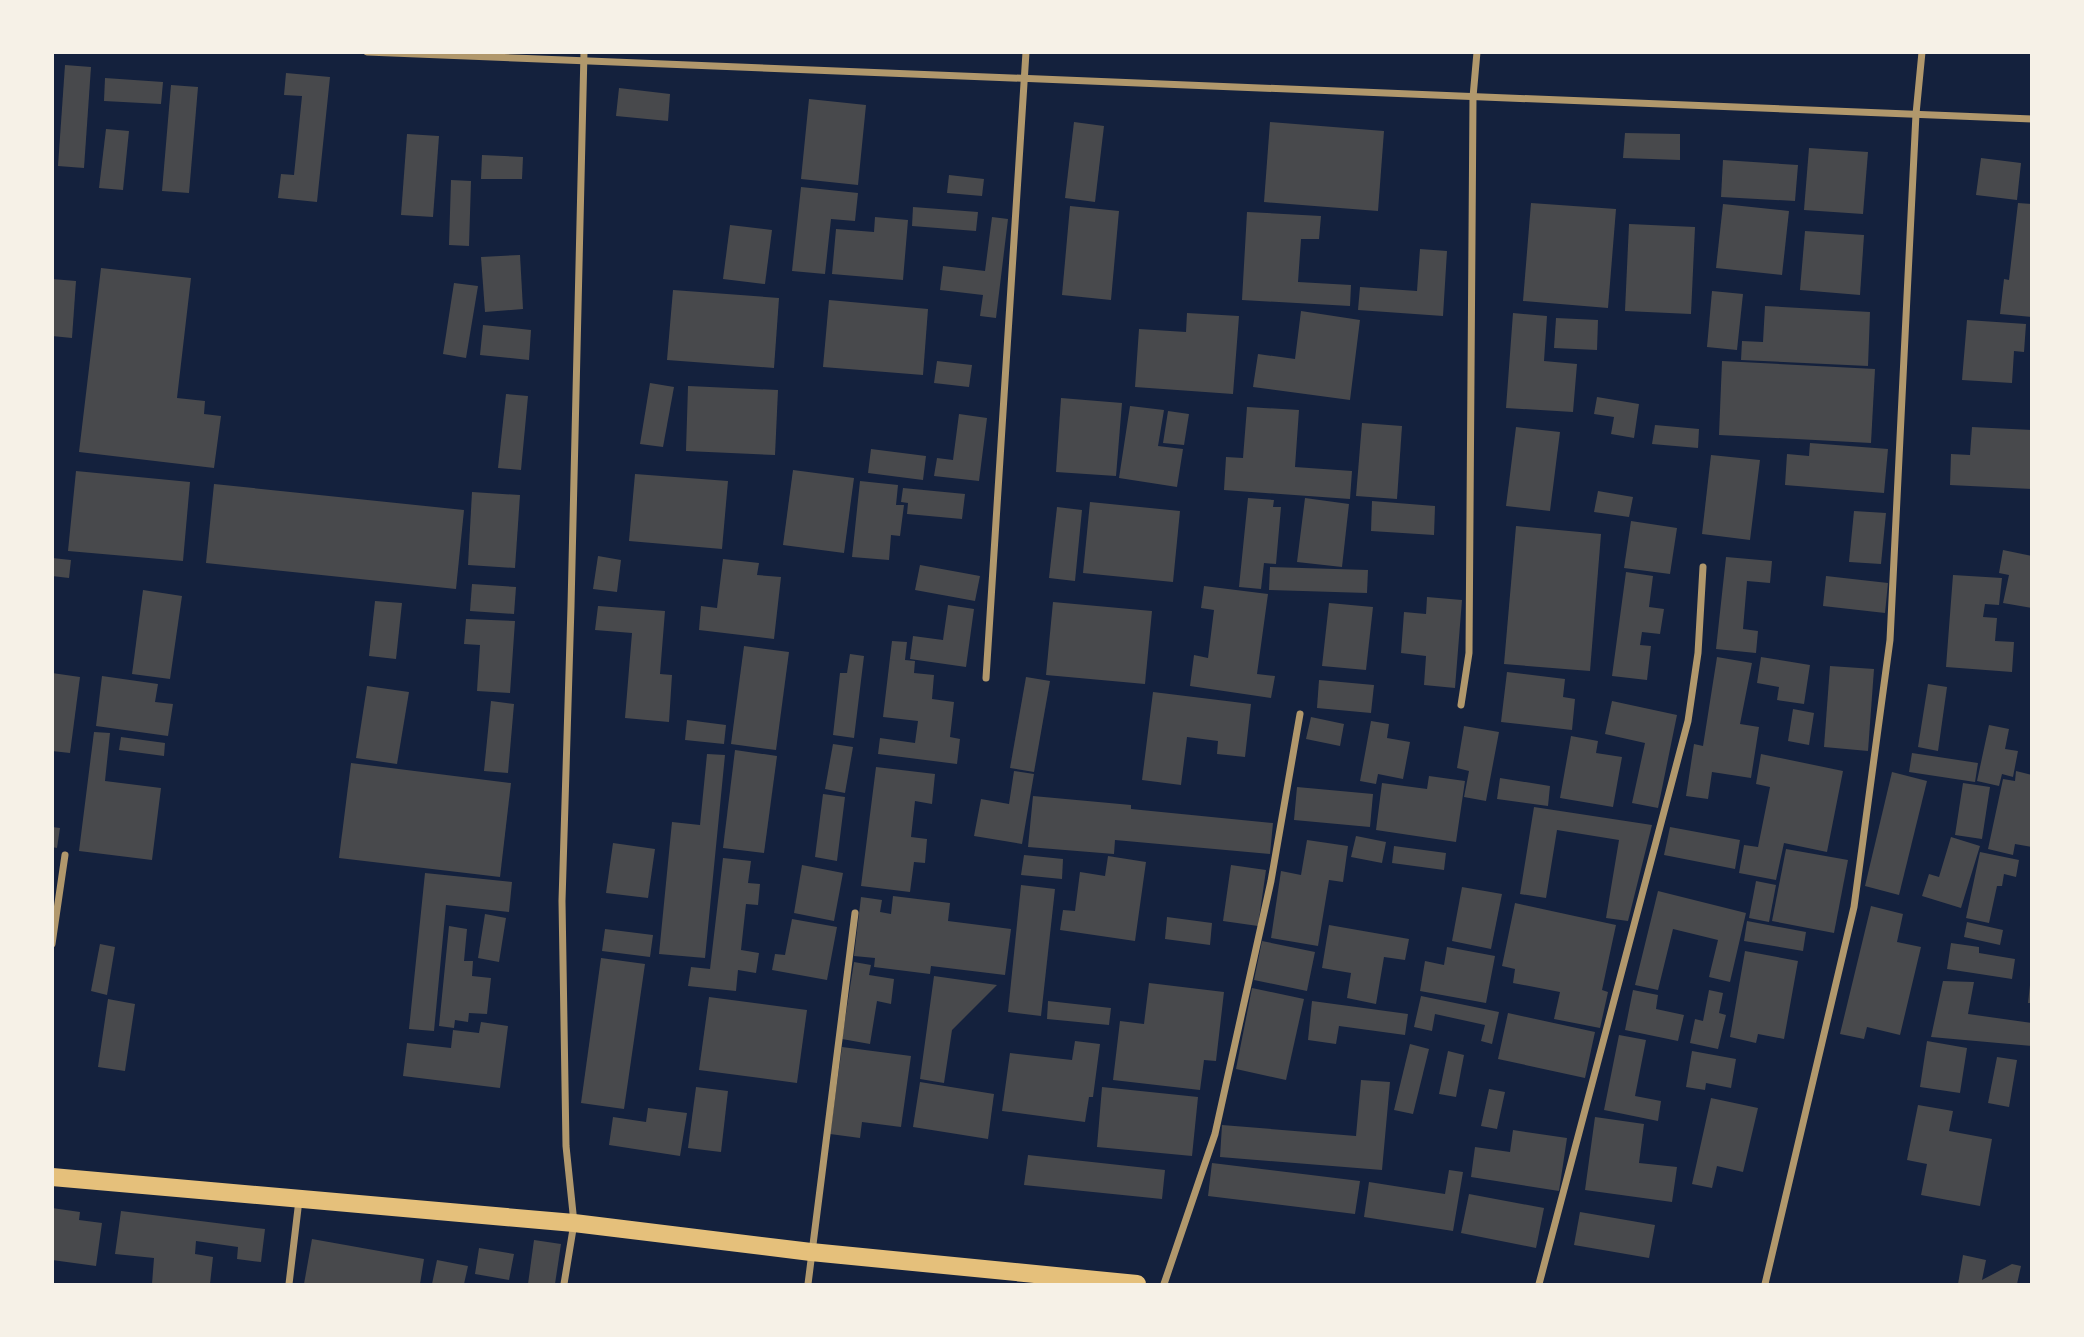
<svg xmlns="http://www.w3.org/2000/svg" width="2084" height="1337" font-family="'DM Sans',sans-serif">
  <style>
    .building { fill: #48494c }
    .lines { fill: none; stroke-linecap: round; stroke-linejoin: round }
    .minor { stroke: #b1986c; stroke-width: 7 }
    .primary { stroke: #e5c07b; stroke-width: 18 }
  </style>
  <rect width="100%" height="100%" fill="#14213d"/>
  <g class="building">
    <path d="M65,65L91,67L84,168L58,166Z"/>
    <path d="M286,73L330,77L317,202L278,198L281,174L294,175L302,96L284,95Z"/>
    <path d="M105,78L163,82L161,104L104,101Z"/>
    <path d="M171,85L198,87L189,193L162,191Z"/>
    <path d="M619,88L670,94L668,121L616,116Z"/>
    <path d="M809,99L866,105L858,185L801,179Z"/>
    <path d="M1074,122L1104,126L1095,202L1065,198Z"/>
    <path d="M1270,122L1384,131L1378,211L1264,202Z"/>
    <path d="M106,129L129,131L123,190L99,188Z"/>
    <path d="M1625,133L1680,134V160L1623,158Z"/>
    <path d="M407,134L439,136L433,217L401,215Z"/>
    <path d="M1809,148L1868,152L1863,214L1804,210Z"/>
    <path d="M482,155L523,157L522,179H481Z"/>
    <path d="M1981,158L2021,163L2017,200L1976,195Z"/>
    <path d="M1723,160L1798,165L1795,201L1721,197Z"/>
    <path d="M949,175L984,179L982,196L947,193Z"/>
    <path d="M451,180L471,181L469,246L449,245Z"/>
    <path d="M801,187L858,193L855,221L831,219L825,274L792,271Z"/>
    <path d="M1531,203L1616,209L1608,308L1523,301Z"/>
    <path d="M2018,203L2032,204V317L2000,314L2004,279L2009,280Z"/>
    <path d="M1723,204L1789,211L1782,275L1716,268Z"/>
    <path d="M1070,206L1119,211L1111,300L1062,295Z"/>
    <path d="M913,207L978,212L976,231L912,226Z"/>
    <path d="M1247,212L1321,216L1319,239H1301L1298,282L1351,285L1350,306L1242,300Z"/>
    <path d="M875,217L908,220L903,280L832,274L836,229L874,232Z"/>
    <path d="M992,217L1008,219L996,318L980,316L983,295L940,290L943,266L985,271Z"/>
    <path d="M1629,224L1695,227L1691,314L1625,311Z"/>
    <path d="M730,225L772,230L765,284L723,279Z"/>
    <path d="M1805,231L1864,235L1860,295L1800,290Z"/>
    <path d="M1420,249L1447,251L1443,316L1358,310L1360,287L1417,291Z"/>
    <path d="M520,255L523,309L485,312L481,257Z"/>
    <path d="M101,268L191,278L177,398L205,401L204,414L221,416L214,468L79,452Z"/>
    <path d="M52,279L76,281L72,338L52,336Z"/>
    <path d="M454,283L478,286L466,358L443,354Z"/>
    <path d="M673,290L779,298L774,368L667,360Z"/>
    <path d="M1712,291L1743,294L1737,350L1707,347Z"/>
    <path d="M829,300L928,309L923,375L823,367Z"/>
    <path d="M1765,306L1870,312L1868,366L1741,360L1742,341L1763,342Z"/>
    <path d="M1301,311L1360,320L1350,400L1253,387L1258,354L1295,359Z"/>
    <path d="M1187,313L1239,316L1233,394L1135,387L1139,329L1186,332Z"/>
    <path d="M1513,313L1547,316L1544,361L1577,364L1573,412L1506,408Z"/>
    <path d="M1556,318L1598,320L1597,350L1554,348Z"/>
    <path d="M1967,320L2026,324L2024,352L2014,351L2012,383L1962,380Z"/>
    <path d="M483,325L531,330L529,360L480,355Z"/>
    <path d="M937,361L972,365L969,387L934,383Z"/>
    <path d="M1722,361L1875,369L1871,443L1719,435Z"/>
    <path d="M650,383L674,387L663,447L640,444Z"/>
    <path d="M688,386L778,390L775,455L686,451Z"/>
    <path d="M506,394L528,396L521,470L498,468Z"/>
    <path d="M1597,397L1639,404L1634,438L1611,434L1614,417L1594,414Z"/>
    <path d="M1061,398L1122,403L1116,476L1056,472Z"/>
    <path d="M1130,406L1164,410L1158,446L1183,449L1177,487L1119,478Z"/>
    <path d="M1247,407L1299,410L1295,467L1352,471L1350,499L1224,490L1226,457L1243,458Z"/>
    <path d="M1168,411L1189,414L1184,445L1163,443Z"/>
    <path d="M959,414L987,418L979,481L934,476L937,458L953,460Z"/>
    <path d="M1362,423L1402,426L1397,499L1356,496Z"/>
    <path d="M1655,425L1699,429L1698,448L1652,444Z"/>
    <path d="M1516,427L1560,432L1550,511L1506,506Z"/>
    <path d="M1972,427L2032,430V489L1950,485L1951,454L1970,455Z"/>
    <path d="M1810,443L1888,449L1884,493L1785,485L1787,454L1809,456Z"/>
    <path d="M871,449L926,456L923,480L868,473Z"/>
    <path d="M1711,455L1760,460L1750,540L1702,534Z"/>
    <path d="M793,470L854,478L844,553L783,545Z"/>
    <path d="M76,471L190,482L183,561L68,551Z"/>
    <path d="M635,474L728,481L722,549L629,541Z"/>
    <path d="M860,481L898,485L896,505H904L900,536L891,535L889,560L852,557Z"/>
    <path d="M214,484L464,510L456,589L206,563Z"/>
    <path d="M903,488L965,494L962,519L907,514L908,503L901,502Z"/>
    <path d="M1598,491L1633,497L1629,517L1594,512Z"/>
    <path d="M472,492L520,495L515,568L468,565Z"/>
    <path d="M1248,498L1274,500L1273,507H1281L1276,564L1264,563L1261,589L1239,587Z"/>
    <path d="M1305,498L1349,504L1342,567L1297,562Z"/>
    <path d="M1372,501L1435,506L1434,535L1371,531Z"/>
    <path d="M1090,502L1180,511L1173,582L1083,573Z"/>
    <path d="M1057,507L1082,510L1075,581L1049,578Z"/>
    <path d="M1854,511L1886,513L1881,564L1849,562Z"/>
    <path d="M1631,521L1677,528L1670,574L1624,568Z"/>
    <path d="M1516,526L1601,534L1590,671L1504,664Z"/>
    <path d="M2003,550L2032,556V608L2003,603L2009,575L1999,573Z"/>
    <path d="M598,556L621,560L617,592L593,589Z"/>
    <path d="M1726,557L1772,561L1770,583L1747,581L1743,629L1758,631L1756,653L1716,649Z"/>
    <path d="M52,558L71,560L69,578L52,576Z"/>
    <path d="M723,559L759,563L757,575L781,577L774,639L699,630L701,606L717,608Z"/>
    <path d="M920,565L980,576L975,601L915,590Z"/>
    <path d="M1270,567L1368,570L1367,593L1269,590Z"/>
    <path d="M1626,572L1653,576L1649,607L1664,609L1660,634L1642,632L1640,645L1651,646L1647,680L1612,676Z"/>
    <path d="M1953,575L2002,578L1999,605L1985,604L1983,617L1997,618L1995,641L2014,642L2012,672L1946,667Z"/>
    <path d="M1826,576L1888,583L1885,613L1823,606Z"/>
    <path d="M472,584L516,587L514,614L470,611Z"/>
    <path d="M1204,586L1268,594L1257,674L1275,676L1271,698L1190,686L1194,655L1208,658L1214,610L1201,608Z"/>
    <path d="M143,590L182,596L170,679L132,674Z"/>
    <path d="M1427,597L1462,600L1455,688L1424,685L1426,656L1401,653L1404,612L1426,614Z"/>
    <path d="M375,601L402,603L396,659L369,656Z"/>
    <path d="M1053,602L1152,611L1145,684L1046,675Z"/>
    <path d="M1329,603L1373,607L1366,670L1322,666Z"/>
    <path d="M948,605L974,609L966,667L910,659L913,636L943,640Z"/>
    <path d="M598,606L665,611L660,674L672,675L669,722L625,718L632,633L595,630Z"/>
    <path d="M466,619L515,621L510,693L477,691L480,645L464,644Z"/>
    <path d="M892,641L907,642L905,660L915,661L914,673L934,675L932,699L954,702L950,737L960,739L957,764L878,754L880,738L915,743L918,721L883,717Z"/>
    <path d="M744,646L789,652L776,750L731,744Z"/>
    <path d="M850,654L864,656L854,738L833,735L840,673H847Z"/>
    <path d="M1717,657L1752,663L1740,724L1759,727L1751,778L1712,772L1708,799L1686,796L1694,744L1703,746Z"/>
    <path d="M1761,657L1810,665L1804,704L1777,700L1779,687L1757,683Z"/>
    <path d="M1830,666L1874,669L1868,751L1824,747Z"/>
    <path d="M1507,672L1565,679L1563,697L1575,699L1572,730L1501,722Z"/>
    <path d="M52,673L80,677L70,753L52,751Z"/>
    <path d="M102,676L158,684L155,702L173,704L168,736L96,726Z"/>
    <path d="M1026,677L1050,681L1034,772L1010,768Z"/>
    <path d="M1319,680L1374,685L1371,713L1317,708Z"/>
    <path d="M1928,684L1947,687L1938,751L1918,747Z"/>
    <path d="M367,686L409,692L397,764L356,758Z"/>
    <path d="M1153,692L1251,704L1245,757L1217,754L1218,741L1187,737L1181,785L1142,780Z"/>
    <path d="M491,701L514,704L508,773L484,771Z"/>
    <path d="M1612,701L1677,715L1658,808L1632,803L1645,743L1605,734Z"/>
    <path d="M1793,709L1814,713L1809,745L1788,741Z"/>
    <path d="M1311,717L1344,724L1340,746L1306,739Z"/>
    <path d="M687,720L726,725L724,744L685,740Z"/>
    <path d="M1371,721L1389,724L1387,738L1410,742L1403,779L1378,774L1376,784L1360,781Z"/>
    <path d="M1989,725L2009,729L2005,749L2018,751L2013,777L2002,774L1999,786L1977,781Z"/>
    <path d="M1464,726L1499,732L1486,801L1464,797L1469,771L1457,768Z"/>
    <path d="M94,732L110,733L105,781L161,788L152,860L79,851Z"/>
    <path d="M1571,736L1598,741L1596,753L1622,757L1613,807L1560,798Z"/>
    <path d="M121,737L165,743L164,756L119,750Z"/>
    <path d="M833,744L853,747L845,793L825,789Z"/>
    <path d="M735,750L777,756L764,853L723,848Z"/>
    <path d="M1912,753L1978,763L1975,782L1909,772Z"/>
    <path d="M707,754L725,755L705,958L659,954L672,822L700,825Z"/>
    <path d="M1761,754L1843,771L1827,852L1784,843L1776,880L1739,873L1744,845L1758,847L1770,787L1756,784Z"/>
    <path d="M351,763L511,783L500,877L339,858Z"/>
    <path d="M876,767L935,774L932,804L915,801L911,837L927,839L925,863L914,862L910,892L861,886Z"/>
    <path d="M1014,771L1034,774L1022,844L974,836L981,799L1009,804Z"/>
    <path d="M2016,771L2032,775V847L2015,844L2013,855L1988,849L2003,779L2015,781Z"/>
    <path d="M1892,772L1927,781L1899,895L1865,886Z"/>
    <path d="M1429,776L1465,781L1456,842L1376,830L1382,783L1427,789Z"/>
    <path d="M1500,778L1550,786L1548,806L1497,799Z"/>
    <path d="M1963,783L1990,787L1982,839L1955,835Z"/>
    <path d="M1297,787L1373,794L1370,827L1294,820Z"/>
    <path d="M823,794L845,797L837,861L815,857Z"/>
    <path d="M1033,796L1131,805V809L1273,823L1270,854L1115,840L1114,854L1028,847Z"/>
    <path d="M1534,807L1652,825L1628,921L1606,918L1619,840L1557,830L1546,898L1520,894Z"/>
    <path d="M52,827L60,828L57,848L52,847Z"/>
    <path d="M1670,827L1740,840L1735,869L1664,855Z"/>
    <path d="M1356,836L1386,842L1382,863L1351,857Z"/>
    <path d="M1951,837L1980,846L1961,908L1922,896L1929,874L1939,877Z"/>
    <path d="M1307,840L1348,846L1343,882L1329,880L1318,946L1271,938L1281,871L1301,875Z"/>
    <path d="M613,843L655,849L648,898L606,893Z"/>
    <path d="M1394,846L1446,853L1444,870L1392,863Z"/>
    <path d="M1786,849L1848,860L1834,933L1772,921Z"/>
    <path d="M1980,852L2019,860L2016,877L2004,874L2002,886H1997L1989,923L1966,918Z"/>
    <path d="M1024,855L1063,859L1062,879L1021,875Z"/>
    <path d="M1108,856L1146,862L1135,941L1060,930L1063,910L1075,911L1080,872L1105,876Z"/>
    <path d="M723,858L751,861L748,883L760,884L758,905L746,904L741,950L759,953L756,973L738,970L736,991L688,986L691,967L710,969Z"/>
    <path d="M802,865L843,873L834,921L794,913Z"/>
    <path d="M1231,865L1266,870L1258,926L1223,921Z"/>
    <path d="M425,873L512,882L509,912L446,905L434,1031L409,1029Z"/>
    <path d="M1756,881L1776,885L1769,922L1749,918Z"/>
    <path d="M1021,885L1055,889L1041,1016L1008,1012Z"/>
    <path d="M1462,887L1502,894L1491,949L1452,941Z"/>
    <path d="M1658,891L1746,913L1730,982L1709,977L1718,940L1673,929L1658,990L1635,985Z"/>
    <path d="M893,896L950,903L948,921L1011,929L1005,975L931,966L930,974L874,967L875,958L854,956L861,897L882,900L880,912L891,914Z"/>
    <path d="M1515,903L1616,925L1602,990L1608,992L1600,1028L1554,1019L1560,992L1513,983L1515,969L1502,966Z"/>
    <path d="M1871,906L1903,914L1897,942L1921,947L1900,1035L1867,1027L1864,1039L1840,1034Z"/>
    <path d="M485,914L506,918L499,962L478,958Z"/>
    <path d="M1167,917L1212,923L1210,945L1165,939Z"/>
    <path d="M792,919L837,927L827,980L772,970L775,954L785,955Z"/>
    <path d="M1747,921L1806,932L1803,951L1744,941Z"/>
    <path d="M1967,922L2003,930L2000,945L1964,937Z"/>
    <path d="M1329,925L1409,939L1405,960L1384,957L1376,1004L1347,998L1351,973L1322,968Z"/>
    <path d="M449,926L467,929L464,961H473L472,976L491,978L487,1014L469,1013L468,1022L455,1020L454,1028L439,1026Z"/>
    <path d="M605,929L653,935L650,957L602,951Z"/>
    <path d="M1262,941L1315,952L1307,991L1254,980Z"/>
    <path d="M1951,943L1979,947V953L2015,959L2012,979L1947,969Z"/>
    <path d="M100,944L115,947L107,995L91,991Z"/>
    <path d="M1447,947L1495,956L1486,1003L1420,991L1425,961L1444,965Z"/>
    <path d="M1745,951L1798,961L1784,1039L1758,1034L1756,1043L1730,1037Z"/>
    <path d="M601,958L645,964L624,1109L581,1103Z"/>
    <path d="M854,962L871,965L869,975L894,979L891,1004L877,1001L870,1044L842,1039Z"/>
    <path d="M934,976L997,985L952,1030L944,1083L920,1079Z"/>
    <path d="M1943,981L1974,982L1968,1014L2032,1023V1046L1931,1037Z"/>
    <path d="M1149,983L1224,992L1216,1061L1204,1060L1200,1090L1113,1080L1120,1021L1144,1024Z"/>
    <path d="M2030,985H2032V1003H2028Z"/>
    <path d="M1252,988L1304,999L1286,1080L1236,1069Z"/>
    <path d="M1633,990L1658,995L1656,1009L1684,1015L1678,1041L1625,1030Z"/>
    <path d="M1709,990L1723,993L1719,1013L1726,1015L1718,1049L1690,1043L1695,1019L1703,1021Z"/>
    <path d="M1421,996L1499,1012L1492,1044L1481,1041L1485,1025L1435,1014L1432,1031L1414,1027Z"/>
    <path d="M709,997L807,1010L797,1083L699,1070Z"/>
    <path d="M108,999L135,1004L125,1071L98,1067Z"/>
    <path d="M1048,1001L1111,1008L1109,1025L1047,1019Z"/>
    <path d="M1312,1001L1408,1014L1405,1035L1339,1026L1336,1044L1308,1040Z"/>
    <path d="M1508,1013L1595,1032L1585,1078L1498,1059Z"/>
    <path d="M481,1022L508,1026L500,1088L403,1076L407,1043L451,1048L453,1030L479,1033Z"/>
    <path d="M1619,1035L1646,1040L1635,1096L1661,1101L1658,1121L1604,1110Z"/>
    <path d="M1075,1041L1100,1044L1093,1097H1089L1085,1122L1002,1111L1010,1053L1072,1060Z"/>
    <path d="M1927,1041L1967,1048L1960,1093L1920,1087Z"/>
    <path d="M1410,1044L1429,1049L1413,1114L1394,1110Z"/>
    <path d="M842,1047L911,1056L901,1127L862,1122L860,1138L830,1134Z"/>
    <path d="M1448,1051L1464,1055L1456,1097L1439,1094Z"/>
    <path d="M1692,1051L1736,1059L1731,1088L1706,1083L1705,1090L1686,1087Z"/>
    <path d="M1997,1057L2017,1060L2009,1107L1988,1103Z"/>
    <path d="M1361,1080L1390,1082L1382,1170L1220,1157L1222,1125L1356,1136Z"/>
    <path d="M920,1082L994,1094L988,1139L913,1127Z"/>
    <path d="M696,1087L728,1091L721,1152L688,1148Z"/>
    <path d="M1102,1087L1198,1097L1192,1156L1097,1147Z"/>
    <path d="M1489,1089L1505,1092L1497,1129L1481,1126Z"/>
    <path d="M1711,1098L1758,1108L1743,1172L1717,1166L1712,1188L1692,1184Z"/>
    <path d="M1918,1105L1953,1111L1949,1131L1992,1139L1980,1206L1921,1195L1927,1164L1907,1160Z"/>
    <path d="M648,1108L687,1113L680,1156L609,1145L613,1117L646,1122Z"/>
    <path d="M1595,1117L1644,1124L1639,1163L1677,1167L1672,1202L1585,1190Z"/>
    <path d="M1513,1130L1567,1138L1559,1191L1471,1177L1475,1147L1510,1152Z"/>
    <path d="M1028,1155L1165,1170L1162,1199L1024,1185Z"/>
    <path d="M1212,1163L1360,1181L1355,1214L1208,1196Z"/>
    <path d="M1449,1170L1463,1172L1453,1231L1364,1217L1369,1182L1445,1194Z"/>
    <path d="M1469,1194L1544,1208L1536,1248L1461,1233Z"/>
    <path d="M52,1208L80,1212L79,1220L102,1223L96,1266L52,1260Z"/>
    <path d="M121,1211L265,1229L261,1262L237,1259L238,1247L196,1241L195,1254L213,1257L210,1284H152L154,1258L115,1254Z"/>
    <path d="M1580,1212L1655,1225L1649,1258L1574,1245Z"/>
    <path d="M312,1239L424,1259L420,1284H304Z"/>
    <path d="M534,1240L561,1244L555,1284H528Z"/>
    <path d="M479,1248L514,1254L509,1280L475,1274Z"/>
    <path d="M1963,1255L1986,1260L1982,1280L2012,1264L2021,1266L2017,1284H1958Z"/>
    <path d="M437,1260L468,1266L464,1284H432Z"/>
  </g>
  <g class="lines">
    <g class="minor">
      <path d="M367,52L2032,119"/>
      <path d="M986,678L1026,52"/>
      <path d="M1461,705L1469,653L1473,97L1477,52"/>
      <path d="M52,944L65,855"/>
      <path d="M289,1284L299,1200"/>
      <path d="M564,1284L574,1223L566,1146L562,901L571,606L584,52"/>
      <path d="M808,1284L855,913"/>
      <path d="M1164,1284L1215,1134L1271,881L1300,714"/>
      <path d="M1539,1284L1688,721L1698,653L1703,567"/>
      <path d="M1765,1284L1854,907L1890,640L1916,114L1922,52"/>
    </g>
    <path class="primary" d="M52,1177L574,1223L811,1252L1137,1284"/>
  </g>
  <rect width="2084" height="1337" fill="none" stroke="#f6f1e7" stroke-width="108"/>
</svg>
